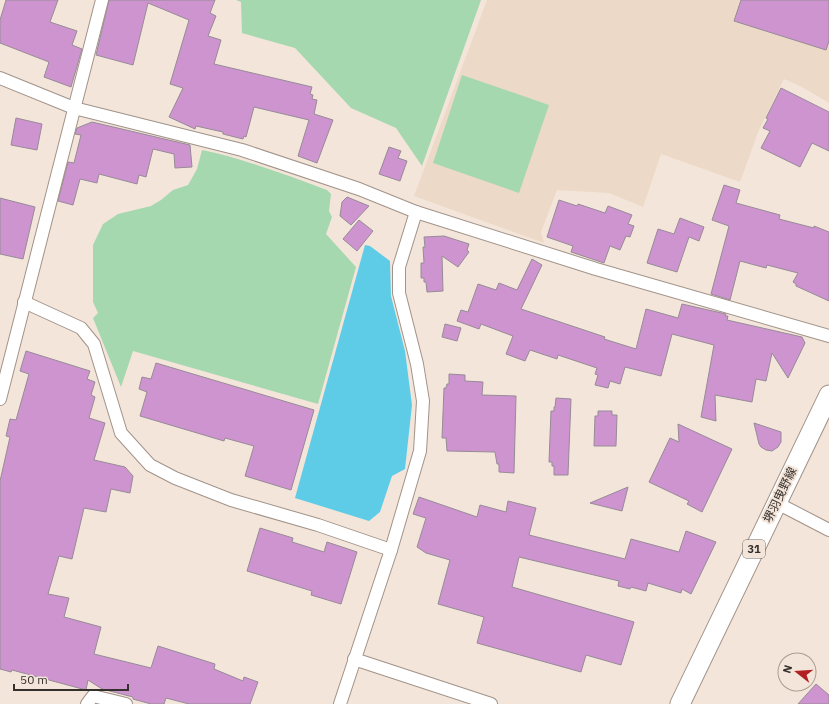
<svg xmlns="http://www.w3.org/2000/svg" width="829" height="704" font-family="'IBM Plex Sans','Noto Sans JP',sans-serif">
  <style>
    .built { fill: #edd9c8 }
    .green { fill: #a5d8af }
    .water { fill: #5fcce7 }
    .building { fill: #cd94d0; stroke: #968b96 }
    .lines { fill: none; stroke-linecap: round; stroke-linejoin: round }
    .minor-casing { stroke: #a19389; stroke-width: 14 }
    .primary-casing { stroke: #a19389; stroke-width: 21 }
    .minor { stroke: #fff; stroke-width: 12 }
    .primary { stroke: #fff; stroke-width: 19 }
    .labels { text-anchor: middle; stroke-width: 4; stroke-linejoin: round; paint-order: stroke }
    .shield { fill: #f4e5da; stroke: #6f6660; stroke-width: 1 }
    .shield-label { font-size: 11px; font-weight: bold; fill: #36302c }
    .street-label { font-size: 12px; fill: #36302c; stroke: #f4e5da }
  </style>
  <rect width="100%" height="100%" fill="#f4e5da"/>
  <path class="built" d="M487,0H829V103L802,87L784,79L759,130L740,182L661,154L643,207L609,193L557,190L541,232L544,243L414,196Z"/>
  <g class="green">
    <path d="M236,0H481L422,166L396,128L351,108L295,48L242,33L241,2Z"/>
    <path d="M462,75L549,105L519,193L433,163Z"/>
    <path d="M202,150C245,159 286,175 327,190L331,194L329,211L332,217L326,234L356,267L318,404L133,351L121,387L93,318L98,313L93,302V245L103,224L118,214L151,206L161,200L173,190L188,185L197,169Z"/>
  </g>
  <path class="water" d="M365,245L370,246L390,261L391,296L405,351L412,405L405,469L392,476L380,512L369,521L295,498Z"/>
  <g class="building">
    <path d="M6,0H58L50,22L77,31L72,45L82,49L71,87L44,77L49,62L0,43V20Z"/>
    <path d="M109,0H215L210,13L216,16L208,36L221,40L214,64L312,87L310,94L313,95L312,99L317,100L314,114L333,120L317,163L298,156L309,120L254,107L246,137L244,136L243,139L223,134V132L196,126L195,129L169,117L183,88L170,84L189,20L148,3L133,65L96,55Z"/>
    <path d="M741,0H829V41L826,50L734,21Z"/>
    <path d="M781,88L829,112V151L812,143L800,167L761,148L770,131L763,128L768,119L766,118Z"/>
    <path d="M16,118L42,124L37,150L11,145Z"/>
    <path d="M92,122L190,145L192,167L175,168L174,154L153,149L146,177L139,175L137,184L99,174L97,183L80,179L73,205L58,201L68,162L74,163L81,135L75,134L77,128Z"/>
    <path d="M389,147L401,151L398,158L407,161L400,181L379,174Z"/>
    <path d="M724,185L740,190L736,203L780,215L779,219L814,228V226L829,232V301L796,286V284L793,282L798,273L767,265L766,268L740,261L730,300L711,294L729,226L712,220Z"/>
    <path d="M347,197L369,206L351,225L340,216L342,202Z"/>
    <path d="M0,198L35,207L23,259L0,254Z"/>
    <path d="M559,200L577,206L578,204L605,213L608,206L632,215L628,224L634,226L630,237L626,236L620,250L610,246L604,263L571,252L573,246L547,237Z"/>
    <path d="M680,218L704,227L699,241L689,237L677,272L647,263L658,229L674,234Z"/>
    <path d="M359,220L373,231L357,251L343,239Z"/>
    <path d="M444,236L469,244L467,250L469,252L458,267L442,256L443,291L427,292L426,282H424V278H421V263H424L423,247H425L424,237Z"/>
    <path d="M532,259L542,265L521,309L605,337L604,339L636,349L646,309L678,318L682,304L726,314L725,316H728L727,320L802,337L805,343L788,378L772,353L766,381L756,379L752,402L715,395L716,421L701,417L714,345L672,334L661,376L625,367L620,384L610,381L608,388L595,385L598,375L595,374L597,368L558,355L557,359L530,350L525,361L506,354L513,336L481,324L479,329L457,321L461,310L468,312L478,284L496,290L499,283L517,290Z"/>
    <path d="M445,324L461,328L457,341L442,337Z"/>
    <path d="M26,351L90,371L87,379L95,382L91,395L95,397L89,418L105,423L94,460L125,467L133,476L130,493L111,489L106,512L84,508L72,559L59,556L48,594L69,598L64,617L101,627L94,654L151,668L158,646L215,664L214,669L243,681L244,677L258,682L250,704H189L166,698L164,704H151L133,699V697L102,689L88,680L86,690L12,670L11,672L0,669V481L10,437L6,436L10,419L16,420L29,374L20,371Z"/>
    <path d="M156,363L314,410L291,490L245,476L254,446L225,438L224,441L140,416L147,392L139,389L142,377L151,379Z"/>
    <path d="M449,374L465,375V381L483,382L482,395L516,396L514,473L499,472V464H497L495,452L447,451L446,438H442L444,388H446L447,384H449Z"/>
    <path d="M556,398L571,399L568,475H554V466H552V462H549L551,411H554V407H555Z"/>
    <path d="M598,411H612V415H617L616,446H594L595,416H598Z"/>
    <path d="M754,423L781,432V442L778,447L772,451L766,450L761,447L759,444Z"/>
    <path d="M678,424L732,449L702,512L687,504L689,501L649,482L670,438L679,442Z"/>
    <path d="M628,487L622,511L590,503Z"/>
    <path d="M419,497L477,517L480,505L506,512L508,501L536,508L529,535L625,559L631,539L679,552L686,531L716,542L691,594L682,589L681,593L648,583L646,591L631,587L630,589L618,586L619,581L519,557L512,587L634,622L621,665L586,655L581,672L477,643L484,617L438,604L450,560L426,553L417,547L426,518L413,514Z"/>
    <path d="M260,528L293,538L292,542L324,552L327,542L357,552L341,604L311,595L312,591L247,571Z"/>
    <path d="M816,684L829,695V704H798Z"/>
  </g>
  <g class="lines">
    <defs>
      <g id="minor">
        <path d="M0,78L74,108L242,150L359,189L416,212L596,269L829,336"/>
        <path d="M24,302L81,328L94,344L121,433L150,465L175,478L231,500L318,525L391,550"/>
        <path d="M0,399L102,0"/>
        <path d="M777,503L829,530"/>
        <path d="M354,659L491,704"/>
        <path d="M87,704L93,696L126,704"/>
        <path d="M340,704L391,550L420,451L423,401L417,364L399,293V267L416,212"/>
      </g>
      <path id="primary" d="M680,704L829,395"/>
    </defs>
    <use href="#minor" class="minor-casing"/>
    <use href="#primary" class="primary-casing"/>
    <use href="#minor" class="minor"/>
    <use href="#primary" class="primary"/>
  </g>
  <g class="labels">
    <rect class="shield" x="743" y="540" width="22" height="18" rx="3"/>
    <g class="shield-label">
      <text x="754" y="553">31</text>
    </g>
    <g class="street-label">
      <text transform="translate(780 495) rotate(-64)" y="4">堺羽曳野線</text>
    </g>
  </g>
  <g transform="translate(797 672) rotate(287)"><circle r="19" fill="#f4e5da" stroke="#a89d94"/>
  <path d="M0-3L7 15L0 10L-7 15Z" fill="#b22122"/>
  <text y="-6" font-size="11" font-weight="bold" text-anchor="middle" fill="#36302c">N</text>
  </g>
  <path d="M14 684v6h114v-6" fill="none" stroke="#36302c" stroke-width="2"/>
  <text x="20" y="684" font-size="12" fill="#36302c" stroke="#f4e5da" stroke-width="3" paint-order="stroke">50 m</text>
</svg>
